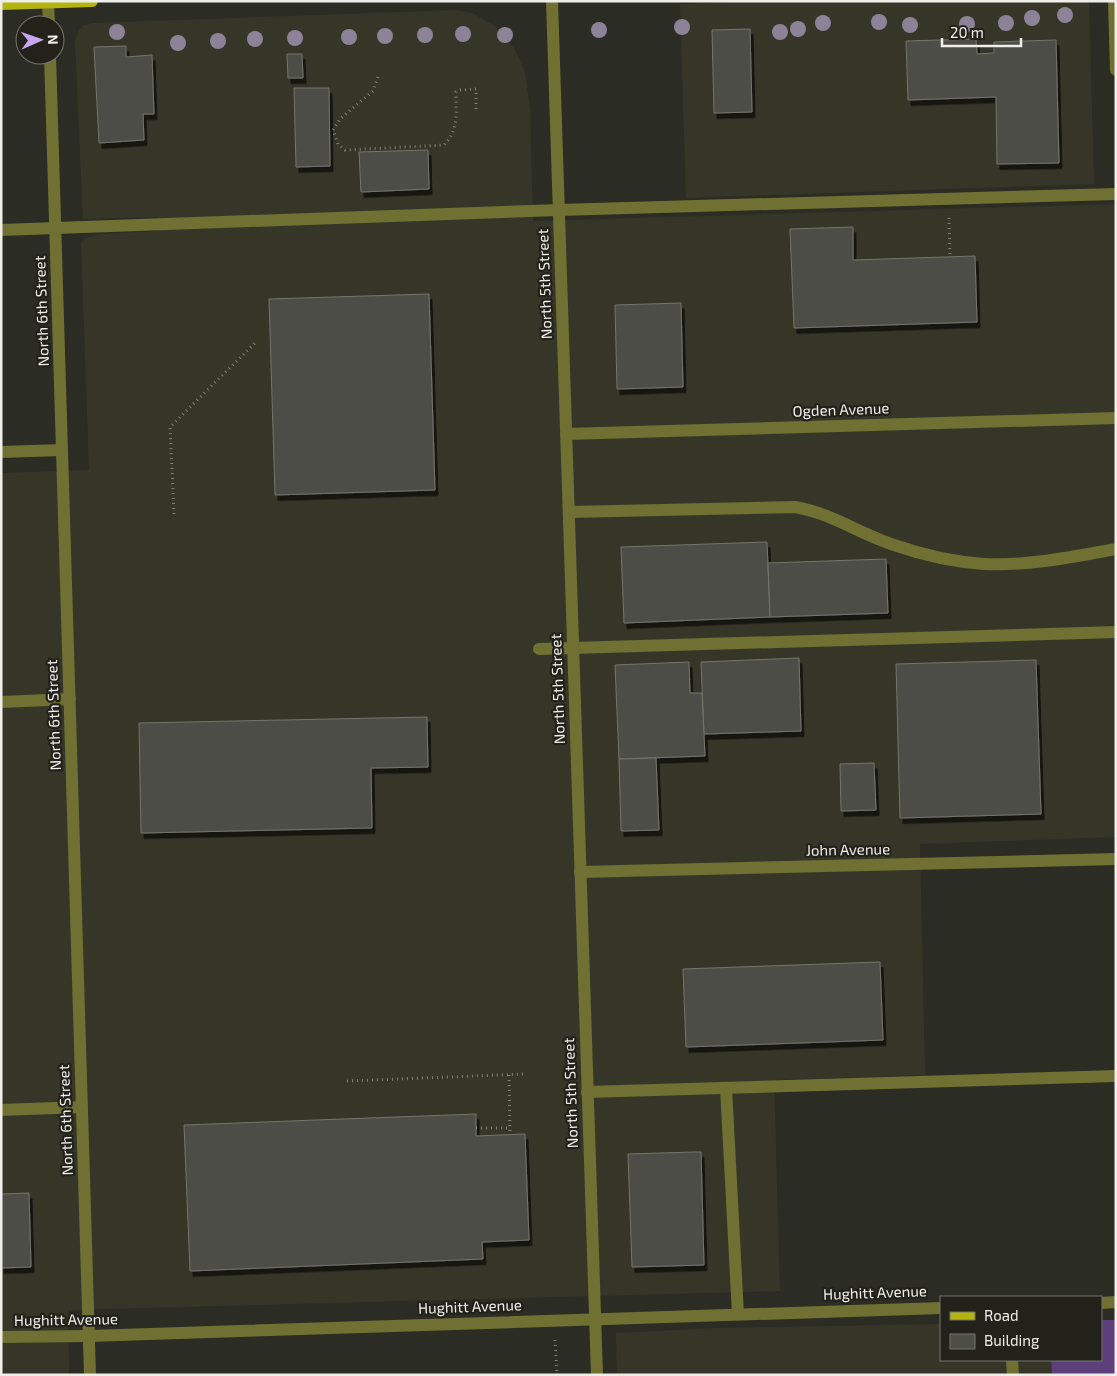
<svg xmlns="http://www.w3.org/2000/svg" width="1117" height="1376" font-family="'Exo 2',sans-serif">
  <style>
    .built { fill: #363628 }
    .green { fill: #5c3f7b }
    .building { fill: #4d4e46; stroke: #73746b; filter: url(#shadow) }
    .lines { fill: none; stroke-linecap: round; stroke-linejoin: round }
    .path { stroke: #80817a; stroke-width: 3; stroke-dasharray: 1 4; stroke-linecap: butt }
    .lane { stroke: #6f7032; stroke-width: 12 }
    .street { stroke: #6f7032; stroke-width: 12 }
    .primary { stroke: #b4b30f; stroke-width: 12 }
    .tree { fill: #8d8398 }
    .labels { text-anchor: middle; stroke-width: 4.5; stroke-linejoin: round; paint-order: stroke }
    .street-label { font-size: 15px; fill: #efefea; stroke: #22221b }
  </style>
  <defs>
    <filter id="shadow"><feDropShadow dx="3" dy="5.5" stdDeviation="0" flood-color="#0009"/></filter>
  </defs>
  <rect width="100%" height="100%" fill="#2b2c24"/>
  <g class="built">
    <path d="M755,1H1089L1094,184L686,198L680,4Z"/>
    <path d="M456,10L473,13L496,27L514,48L525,72L530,108L533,221L1116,204V837L920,844L925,1075L774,1080L780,1291L68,1310L69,1375H1V473L89,470L81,243L84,239L99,234L157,231V217L83,219L75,42L78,31L84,25L94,23Z"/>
    <path d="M941,1324V1360H1051L1052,1375H617L616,1333L717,1328Z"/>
  </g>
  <path class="green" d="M1101,1320H1116V1375H1052L1051,1360H1101Z"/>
  <g class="building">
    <path d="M750,29L752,112L714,113L712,30Z"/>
    <path d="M976,39L977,54L994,53V42L1056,40L1059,163L997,164L996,97L908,100L906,41Z"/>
    <path d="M126,46V57L152,55L154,114H143L144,140L99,143L94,47Z"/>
    <path d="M287,54H302L303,78H288Z"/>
    <path d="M294,88H329L330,166L296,167Z"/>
    <path d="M428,150L429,189L361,192L359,152Z"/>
    <path d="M853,227V260L975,256L977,322L794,328L790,229Z"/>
    <path d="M429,294L435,490L275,495L269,299Z"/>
    <path d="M681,303L683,387L617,389L615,305Z"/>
    <path d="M767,542L770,617L624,623L621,547Z"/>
    <path d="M886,559L888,613L770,617L768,563Z"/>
    <path d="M799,658L801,731L704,734L701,662Z"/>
    <path d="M1036,660L1041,814L900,818L896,664Z"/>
    <path d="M689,662L690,693H702L705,756L619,759L615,665Z"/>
    <path d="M427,717L428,767L371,768L372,828L141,833L139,723Z"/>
    <path d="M656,758L659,830L621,831L619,759Z"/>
    <path d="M874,763L876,810L841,811L840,764Z"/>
    <path d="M880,962L883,1040L686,1047L683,969Z"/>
    <path d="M476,1114V1136L525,1134L529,1240L482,1242L483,1259L190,1271L184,1125Z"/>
    <path d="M694,1152H701L704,1265L632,1267L628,1154Z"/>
    <path d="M29,1193L31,1267L1,1268V1194Z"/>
  </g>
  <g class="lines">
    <g class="path">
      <path d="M378,77L373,91L340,119L333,130L338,144L345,150L444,145C459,130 456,112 456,92L460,90L476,89V110"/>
      <path d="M949,218L950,257"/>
      <path d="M174,514L170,427L256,342"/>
      <path d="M509,1075L510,1134"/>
      <path d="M347,1081L525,1074"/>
      <path d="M476,1128H510"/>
      <path d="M555,1340L557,1375"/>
    </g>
    <g class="lane">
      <path d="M1,230L559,210L1116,194"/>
      <path d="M569,512L795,507C831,513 860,534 894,545C923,555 954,562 984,564C1028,566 1072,557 1116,549"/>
      <path d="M539,649L1116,632"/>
      <path d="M1,702L70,699"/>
      <path d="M726,1088L738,1314"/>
      <path d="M587,1092L1116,1076"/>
      <path d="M1,1110L82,1107"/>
      <path d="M1012,1360L1013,1375"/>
    </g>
    <g class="street">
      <path d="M48,1L49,25"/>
      <path d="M552,1L597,1375"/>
      <path d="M1114,1L1116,70"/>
      <path d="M50,55L90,1375"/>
      <path d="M566,434L1116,418"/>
      <path d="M1,452L62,450"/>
      <path d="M580,872L1116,859"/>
      <path d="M1101,1303L1116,1302"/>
      <path d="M1,1337L89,1336L941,1308"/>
    </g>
    <path class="primary" d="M1,4L92,1"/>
  </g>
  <g class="tree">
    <circle cx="1065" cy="15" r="8"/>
    <circle cx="1032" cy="18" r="8"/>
    <circle cx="879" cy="22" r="8"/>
    <circle cx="823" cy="23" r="8"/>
    <circle cx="1006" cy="23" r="8"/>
    <circle cx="967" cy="24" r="8"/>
    <circle cx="910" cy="25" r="8"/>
    <circle cx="682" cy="27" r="8"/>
    <circle cx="798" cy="29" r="8"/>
    <circle cx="599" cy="30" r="8"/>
    <circle cx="117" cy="32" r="8"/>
    <circle cx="780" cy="32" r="8"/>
    <circle cx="463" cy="34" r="8"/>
    <circle cx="425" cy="35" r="8"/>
    <circle cx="505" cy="35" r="8"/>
    <circle cx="385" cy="36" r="8"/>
    <circle cx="349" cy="37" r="8"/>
    <circle cx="295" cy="38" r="8"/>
    <circle cx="255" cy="39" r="8"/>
    <circle cx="218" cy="41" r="8"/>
    <circle cx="178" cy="43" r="8"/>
  </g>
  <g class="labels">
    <g class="street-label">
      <text transform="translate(545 284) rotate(-92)" y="5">North 5th Street</text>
      <text transform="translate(42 311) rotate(-92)" y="5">North 6th Street</text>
      <text transform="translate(841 410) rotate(-2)" y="5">Ogden Avenue</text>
      <text transform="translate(558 689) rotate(-92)" y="5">North 5th Street</text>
      <text transform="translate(54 715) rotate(-92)" y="5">North 6th Street</text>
      <text transform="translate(848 850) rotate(-1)" y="5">John Avenue</text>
      <text transform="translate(571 1093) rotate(-92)" y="5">North 5th Street</text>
      <text transform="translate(66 1120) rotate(-92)" y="5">North 6th Street</text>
      <text transform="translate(875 1293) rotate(-2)" y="5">Hughitt Avenue</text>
      <text transform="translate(470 1307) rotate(-2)" y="5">Hughitt Avenue</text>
      <text transform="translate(66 1320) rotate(-1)" y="5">Hughitt Avenue</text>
    </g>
  </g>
  <rect width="1117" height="1376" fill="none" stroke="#efefea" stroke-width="5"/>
  <rect x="940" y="1296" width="162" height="65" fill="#22221b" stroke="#74746e"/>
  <rect x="950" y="1312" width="25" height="8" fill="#b4b30f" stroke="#74746e"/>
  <text x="984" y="1321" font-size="15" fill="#efefea">Road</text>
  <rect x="950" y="1334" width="25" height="15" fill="#4d4e46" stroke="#74746e"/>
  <text x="984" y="1346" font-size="15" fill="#efefea">Building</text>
  <g transform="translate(40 40) rotate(88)"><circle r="24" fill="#22221b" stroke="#74746e"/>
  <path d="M0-4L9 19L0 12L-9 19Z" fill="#c7a6ef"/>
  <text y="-8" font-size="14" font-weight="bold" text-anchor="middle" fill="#efefea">N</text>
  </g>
  <path d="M942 38v8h79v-8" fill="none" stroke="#efefea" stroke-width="2.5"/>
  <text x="950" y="38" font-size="15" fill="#efefea" stroke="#22221b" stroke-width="4" paint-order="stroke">20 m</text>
</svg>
